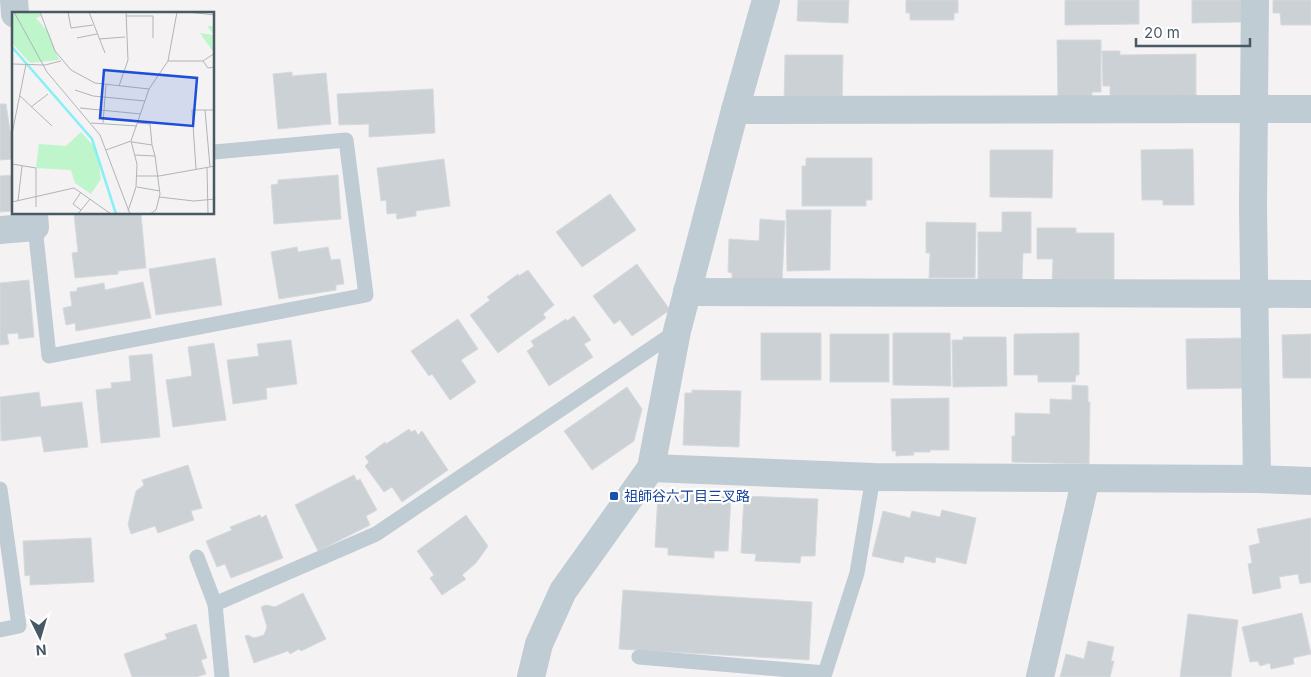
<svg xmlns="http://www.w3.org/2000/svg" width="1311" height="677" font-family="Inter,'Noto Sans JP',sans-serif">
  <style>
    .building { fill: #cbd1d5; stroke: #d6dade }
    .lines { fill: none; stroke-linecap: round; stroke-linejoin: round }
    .service { stroke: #bfccd3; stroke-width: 15 }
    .minor { stroke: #bfccd3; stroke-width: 28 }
    .transit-dot { fill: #1a4fb4; stroke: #fff; stroke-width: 2 }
    .labels { text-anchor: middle; stroke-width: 4.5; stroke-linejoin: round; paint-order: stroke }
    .transit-label { font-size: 14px; fill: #164399; stroke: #fff; text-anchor: start }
    .inset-river { fill: none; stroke: #86f0f7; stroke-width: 2.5 }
    .inset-road { fill: none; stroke: #afb5b9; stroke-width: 1 }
    .view { fill: #1d4ed8; fill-opacity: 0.15; stroke: #1d4ed8; stroke-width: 2.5 }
    .inset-edge { fill: none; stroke: #475a63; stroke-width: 2.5 }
  </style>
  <rect width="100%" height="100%" fill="#f5f2f3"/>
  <g class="building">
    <path d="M798,0H849L848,23L797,21Z"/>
    <path d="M906,0H958V13H954V20H910V13H906Z"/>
    <path d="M1065,0H1139V24L1065,25Z"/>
    <path d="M1192,0H1243V22L1192,23Z"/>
    <path d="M1273,0H1311V25H1281L1280,13H1273Z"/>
    <path d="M1057,40H1101V92H1092V103L1058,104Z"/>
    <path d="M1102,51H1120V55L1196,54V102L1110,98V86H1103Z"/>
    <path d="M785,55H843L842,104H784Z"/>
    <path d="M292,72V76L326,73L331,124L278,129L273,74Z"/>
    <path d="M433,89L435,133L369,137V124L339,125L337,94Z"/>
    <path d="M0,104H6L10,131L14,130V159L0,160Z"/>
    <path d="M1193,149L1194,205H1163V200H1142L1141,150Z"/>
    <path d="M990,150H1053L1052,198L990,197Z"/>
    <path d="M806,158H872V200H866V206H802V166H806Z"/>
    <path d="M444,159L450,206L416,211V216L397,219L396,213L387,214L386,200L381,201L377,168Z"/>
    <path d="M14,175V211L0,212V176Z"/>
    <path d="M338,175L341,219L274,224L271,185L278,184V180Z"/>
    <path d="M610,194L636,230L582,267L556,232Z"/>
    <path d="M786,210H831L830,270L787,271Z"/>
    <path d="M1002,212H1031V253H1023L1022,281H978V232H1002Z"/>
    <path d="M74,214H141L146,268L118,271V274L75,278L72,253L78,252Z"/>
    <path d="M760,219L785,221L782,282L732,280V273L728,272L729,239L759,241Z"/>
    <path d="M926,222L976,223L975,278H929L930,253H926Z"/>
    <path d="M1037,228H1076V233H1114V285L1052,284L1053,259H1037Z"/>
    <path d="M297,247L298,252L328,247L331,260L340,259L344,284L336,285V290L279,299L271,252Z"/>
    <path d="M215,258L222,305L156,315L149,269Z"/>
    <path d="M637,264L670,310L632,336L620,320L614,324L593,296Z"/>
    <path d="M528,270L554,305L543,314L546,318L498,353L470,315L490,300L487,297L518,274L519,276Z"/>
    <path d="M29,280L34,337L19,339L18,333L7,334L9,344L0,345V283Z"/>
    <path d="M143,282L151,318L76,331L75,323L66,325L63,308L72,306L70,292L77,291V288L104,283L105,290Z"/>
    <path d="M574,316L591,340L584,344L593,357L549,386L527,351L534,346L531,341L566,319L567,321Z"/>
    <path d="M458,319L478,349L461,360L476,382L450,400L432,374L429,376L411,351Z"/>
    <rect x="761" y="333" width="60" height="47"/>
    <path d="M893,333H950L951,386L893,385Z"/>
    <path d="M1079,333V375H1076L1075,382H1038V375H1014V334Z"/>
    <rect x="830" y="334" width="59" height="48"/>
    <path d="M1311,334V378H1283L1282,335Z"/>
    <path d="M963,337H1006L1007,386L953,387L952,340H963Z"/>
    <path d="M1244,338L1245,388L1187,389L1186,339Z"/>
    <path d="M291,340L297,384L266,388L267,399L233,404L227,360L259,356L257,344Z"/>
    <path d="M214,343L226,420L173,427L166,380L192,376L188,347Z"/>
    <path d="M152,354L160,437L101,443L96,390L112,388L111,383L131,381L129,356Z"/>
    <path d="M1072,385L1088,386V402H1090L1089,464L1012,462V436H1015V413L1050,414V399L1072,400Z"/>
    <path d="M627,387L642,409L634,441L592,470L564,431Z"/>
    <path d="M692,390L741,391L739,447L683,445L685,393H692Z"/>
    <path d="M39,392L41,407L82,402L88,447L44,452L41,436L1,441L0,397Z"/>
    <path d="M949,398V450H930V452H913L914,455L896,456V451H892L891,399Z"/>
    <path d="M409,429L411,432L415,430L418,435L422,431L448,470L402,502L392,487L384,492L365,466L369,462L365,457L385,442L386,444Z"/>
    <path d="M188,465L202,508L191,511L194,520L158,533L155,526L131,534L128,524L136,491L144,485L142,480Z"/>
    <path d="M354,475L357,481L360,479L377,510L366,516L370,525L318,551L295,505Z"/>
    <path d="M658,493L731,497L728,551H714V558L668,555V548L655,547Z"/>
    <path d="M744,496L818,499L815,556H801L800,563L755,561L756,554L741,553Z"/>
    <path d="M942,510L976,518L966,564L936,557L935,563L905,556L903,563L872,556L883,511L910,518L912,511L940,517Z"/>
    <path d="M260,515L261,518L266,515L283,558L231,578L225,564L217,567L206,541L232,530L230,527Z"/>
    <path d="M466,515L488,546L476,563L462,575L466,579L442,595L430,578L434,575L417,551Z"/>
    <path d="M1311,518V582L1300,584L1298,574L1279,577L1281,588L1253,594L1248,564L1252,563L1249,546L1260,543L1257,529Z"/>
    <path d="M91,538L94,582L30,585V575L25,576L23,541Z"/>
    <path d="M623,590L812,602L809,660L619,649Z"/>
    <path d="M303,593L326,639L301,651L299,649L290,654L288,651L254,663L245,636L248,635L254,638L264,635L267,627L261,607L266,605L275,607Z"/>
    <path d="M1302,613L1311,654L1293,658L1294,664L1271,669L1270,663L1260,666L1258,661L1250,662L1242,627Z"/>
    <path d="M1188,614L1238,620L1231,677H1180Z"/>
    <path d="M196,624L207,658L201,660L206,674L196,677H132L124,654L167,639L165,634Z"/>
    <path d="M1088,641L1114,647L1111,661H1114L1110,677H1060L1066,654L1084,659Z"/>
  </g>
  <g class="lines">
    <g class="service">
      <path d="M35,227L49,356L366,295L346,140L214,152"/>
      <path d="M0,489L19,626L0,630"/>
      <path d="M197,557L215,604L222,677"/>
      <path d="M215,604L376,534L677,331"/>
      <path d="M639,657L825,673L857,573L873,477"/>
    </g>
    <g class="minor">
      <path d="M14,0L15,14"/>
      <path d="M1255,0L1253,207L1257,479"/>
      <path d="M735,110L1254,109H1311"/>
      <path d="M0,230L35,227L34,214"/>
      <path d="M687,292L1311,294"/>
      <path d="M651,468L873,477L1257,479L1311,481"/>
      <path d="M531,677L539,644L563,591L651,468L677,331L735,110L766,0"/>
      <path d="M1040,677L1086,478"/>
    </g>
  </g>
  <rect class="transit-dot" x="609" y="491" width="10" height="10" rx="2.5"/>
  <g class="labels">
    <g class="transit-label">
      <text x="624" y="501">祖師谷六丁目三叉路</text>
    </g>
  </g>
  <g transform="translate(12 12)">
    <rect width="202" height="202" fill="#f5f2f3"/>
    <path d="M0,0H27L29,4L24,6L37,21L47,48L18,51L0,31ZM195,14H202V41L188,21L202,23ZM69,120L85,138L89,167L79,182L63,171L59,158L24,156L27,132L54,134Z" fill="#bef5cb"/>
    <path class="inset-river" d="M0,35L80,127L104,202"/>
    <path class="inset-road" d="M2,0L35,60L88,123L118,202M28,0L43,39L59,58L83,71L137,77M56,0L59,16L81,13M77,0L93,41M176,0L203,3M114,4H141V26M65,26L85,22M87,27L113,25M156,49H191L203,41M191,49L196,56L203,55M0,52L33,53L49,49M107,74L116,48L114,0M63,78L81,84L133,89M7,83L40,114M19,95L36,82M68,96L129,102M193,98L198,155M79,111L125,114M91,111L94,72M126,111L138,112L140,133M0,122L14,52M120,130L140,133L143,144L148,182L144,198L138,202M94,138L119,129M123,143L143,144M0,152L24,156V195M195,156L196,202M184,157L180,98H203M124,164H147L203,154M125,175L148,179M147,185L182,189L203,187M6,189L10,154M0,190L62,176L99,202M69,198L61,192L69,180M116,199L124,175L125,152L119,129L137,77L156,49L165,0M66,202L78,187"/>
    <path class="view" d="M92,58L185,66L181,114L88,106Z"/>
    <rect width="202" height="202" class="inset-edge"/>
  </g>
  <g transform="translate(40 637) rotate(175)" stroke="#ffffff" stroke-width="4" paint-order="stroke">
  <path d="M0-4L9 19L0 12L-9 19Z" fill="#475a63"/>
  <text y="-8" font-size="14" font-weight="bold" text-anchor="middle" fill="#475a63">N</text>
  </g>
  <path d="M1136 38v8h114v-8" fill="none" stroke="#475a63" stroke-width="2.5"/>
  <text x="1144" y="38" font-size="15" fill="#475a63" stroke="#ffffff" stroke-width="4" paint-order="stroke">20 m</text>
</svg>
